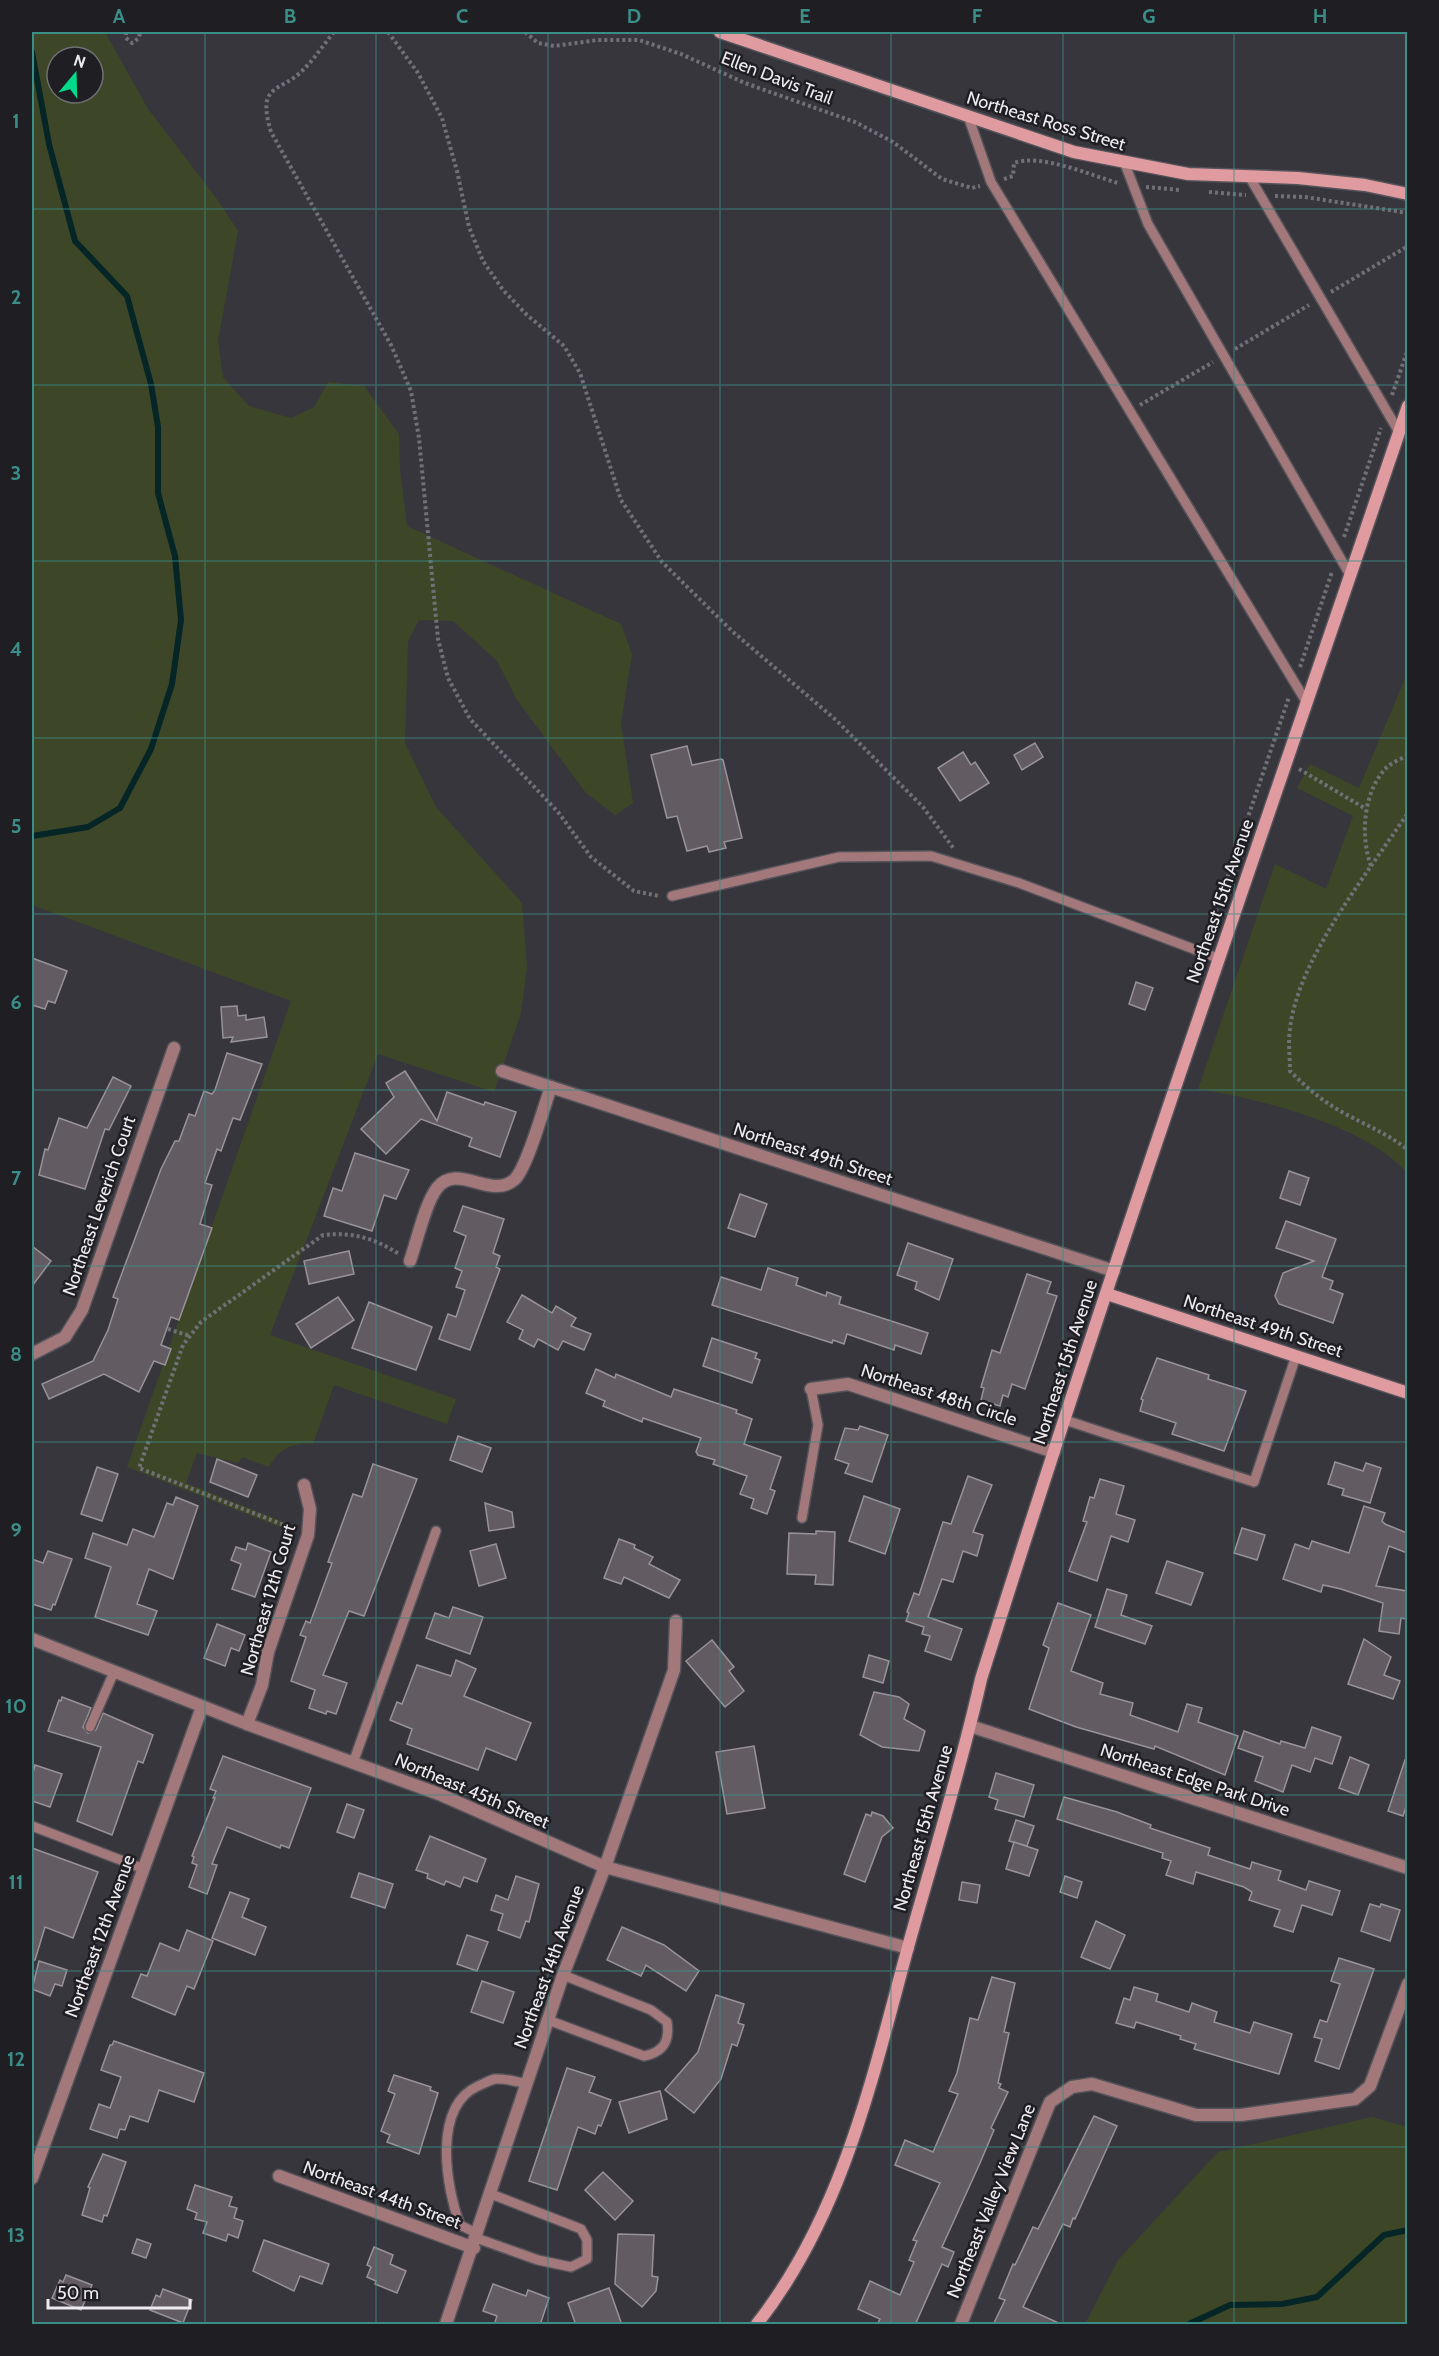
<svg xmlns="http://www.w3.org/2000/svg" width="1439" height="2356" font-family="Cabin,sans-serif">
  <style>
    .green { fill: #3d4727; fill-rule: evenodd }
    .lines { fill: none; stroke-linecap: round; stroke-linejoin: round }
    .stream { stroke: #052526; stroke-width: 6 }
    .building { fill: #625c62; stroke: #989299; stroke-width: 1.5 }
    .lane-casing { stroke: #55535a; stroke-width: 12 }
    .street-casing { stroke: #55535a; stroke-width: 15 }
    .secondary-casing { stroke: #55535a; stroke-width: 15 }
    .path { stroke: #727077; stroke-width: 4; stroke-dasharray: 3 3; stroke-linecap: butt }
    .lane { stroke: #a3787a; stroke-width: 9 }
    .street { stroke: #a3787a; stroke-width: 12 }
    .secondary { stroke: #df9b9f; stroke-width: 12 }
    .grid { fill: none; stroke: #3b8d88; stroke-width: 1.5; stroke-opacity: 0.55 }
    .labels { text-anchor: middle; stroke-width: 5; stroke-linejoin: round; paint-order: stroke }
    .street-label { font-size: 18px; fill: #edebf0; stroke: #1f1e22 }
    .neatline { fill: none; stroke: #3b8d88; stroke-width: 2 }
    .grid-label { font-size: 20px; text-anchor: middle; font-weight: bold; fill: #3b8d88 }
  </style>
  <rect width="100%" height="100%" fill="#38363d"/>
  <g class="green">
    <path d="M32,32H105L148,109L214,195L238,231L218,341L223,377L249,406L291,418L314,407L328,382L364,386L399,434L400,470L407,526L621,624L632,654L621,723L633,803L615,815L586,793L517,700L497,661L453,621L419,620L408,641L405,743L436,807L522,903L527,967L521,1013L494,1092L378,1054L270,1335L456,1399L447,1424L334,1385L313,1444C294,1441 277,1450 269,1467L242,1457L238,1463L197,1453L186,1483L296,1527L295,1533L127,1467L291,1001L32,905ZM57,57H93V93H57Z"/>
    <path d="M1407,674V1173C1367,1126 1258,1098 1198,1089L1275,864L1326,889L1353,816L1297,788L1310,764L1359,788Z"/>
    <path d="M1372,2117L1407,2127V2324H1085L1118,2260L1218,2152Z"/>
  </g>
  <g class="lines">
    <g class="stream">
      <path d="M32,52L49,144L75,241L127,296L151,384L158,427V493L175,556L181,620L172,684L151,749L120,808L88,827L32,836"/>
      <path d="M1189,2324L1230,2305L1282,2304L1317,2297L1384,2235L1408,2230"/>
    </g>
  </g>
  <g class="building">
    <path d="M1035,743L1043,757L1022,770L1014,755Z"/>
    <path d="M687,746L692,765L721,759L723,760L742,838L724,842L726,848L709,852L707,846L687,851L677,816L667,818L651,755Z"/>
    <path d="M963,752L971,765L975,762L989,783L960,801L938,768Z"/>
    <path d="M32,958L67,971L55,1003L48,1001L45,1009L32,1005Z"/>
    <path d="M1136,982L1153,988L1145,1010L1129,1004Z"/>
    <path d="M237,1006L238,1016L246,1015V1020L264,1017L267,1037L231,1042L233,1037L223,1038L221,1007Z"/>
    <path d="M227,1053L262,1064L240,1120L233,1118L221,1151L217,1149L205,1183L212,1185L200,1224L212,1228L179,1320L171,1317L161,1345L171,1349L165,1365L154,1361L139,1392L104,1374L49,1399L42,1384L93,1361L108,1330L118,1299L113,1297L161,1169L175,1141H179L189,1114L195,1116L204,1091L212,1094L215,1090Z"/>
    <path d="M405,1071L437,1121L447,1092L484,1105L485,1102L516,1112L500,1157L469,1146L472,1138L421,1119L386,1154L361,1129L394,1097L386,1083Z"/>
    <path d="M113,1077L131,1086L109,1130L105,1129L85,1189L39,1175L45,1149L48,1150L59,1118L87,1128Z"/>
    <path d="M355,1153L409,1170L396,1199L384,1195L372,1231L324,1216L333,1188L342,1191Z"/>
    <path d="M1289,1171L1309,1178L1300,1205L1280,1198Z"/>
    <path d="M740,1194L767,1204L755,1237L728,1228Z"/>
    <path d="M463,1206L504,1219L493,1253L500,1256L496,1267L500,1269L470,1350L439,1339L448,1314L456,1317L465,1290L456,1287L462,1271L455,1268L466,1236L454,1231Z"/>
    <path d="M1286,1221L1336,1239L1322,1277L1333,1281L1330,1289L1343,1294L1333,1323L1279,1304L1275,1296L1283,1273L1314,1261L1276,1248Z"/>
    <path d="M908,1243L953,1259L939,1300L915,1289L917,1282L897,1275Z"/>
    <path d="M32,1246L51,1261L32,1286Z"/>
    <path d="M349,1251L354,1274L309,1284L304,1261Z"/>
    <path d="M768,1268L798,1278L796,1285L826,1296L827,1292L841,1297L839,1304L928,1333L921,1354L895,1345L894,1350L847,1334L844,1344L833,1340L832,1343L712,1305L721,1277L761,1290Z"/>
    <path d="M1027,1274L1051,1282L1047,1293L1057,1296L1025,1389L1012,1384L1008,1397L1003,1395L1000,1406L981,1400L984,1388L981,1387L992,1350L1000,1353Z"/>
    <path d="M522,1295L552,1313L556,1306L576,1318L571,1326L591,1334L584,1350L563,1341L558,1350L538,1339L534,1347L519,1339L523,1330L507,1322Z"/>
    <path d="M338,1297L354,1320L311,1348L296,1324Z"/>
    <path d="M369,1302L432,1327L416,1370L352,1348Z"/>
    <path d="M712,1338L757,1353L755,1358L760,1360L752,1383L703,1366Z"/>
    <path d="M1157,1358L1209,1375L1208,1379L1246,1391L1224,1451L1172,1434L1176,1423L1140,1411L1143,1400L1141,1399Z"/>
    <path d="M596,1369L615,1378L616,1374L671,1397L674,1389L737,1410L736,1413L752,1419L744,1444L781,1457L770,1489L775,1491L767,1514L751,1508L754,1499L740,1494L747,1476L713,1464L715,1460L698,1455L696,1452L701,1438L643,1418L642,1422L603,1406L605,1401L586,1393Z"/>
    <path d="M860,1426L888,1435L872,1482L845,1473L849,1464L835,1459L845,1428L858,1430Z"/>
    <path d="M458,1436L491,1448L482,1472L450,1460Z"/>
    <path d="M217,1459L257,1475L248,1497L210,1482Z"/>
    <path d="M1335,1462L1363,1471L1366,1463L1381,1468L1370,1503L1342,1495L1344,1489L1328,1484Z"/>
    <path d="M373,1464L417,1479L364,1616L349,1611L323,1675L347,1683L336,1714L327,1711L326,1714L309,1708L315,1690L291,1681L306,1637L300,1635L306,1621L310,1623L332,1563L328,1562L353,1494L362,1497Z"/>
    <path d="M97,1467L118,1474L102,1521L81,1514Z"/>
    <path d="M968,1476L992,1485L973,1532L983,1535L977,1556L963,1551L953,1582L942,1579L928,1617L962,1629L951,1660L925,1651L930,1636L922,1634L924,1627L906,1621L909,1613L907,1612L914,1593L919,1595L943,1522L951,1524Z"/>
    <path d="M1100,1479L1124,1486L1116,1514L1135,1520L1128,1542L1111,1536L1097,1581L1069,1571L1087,1522L1083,1521L1090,1497L1094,1498Z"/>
    <path d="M864,1496L900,1509L885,1554L849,1541Z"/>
    <path d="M176,1497L198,1506L173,1579L149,1569L137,1604L157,1611L148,1635L95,1617L111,1567L85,1558L93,1533L127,1545L133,1529L154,1537L167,1503L173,1505Z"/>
    <path d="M485,1503L512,1512L514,1527L489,1531Z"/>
    <path d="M1364,1506L1385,1513L1382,1521L1385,1524L1407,1533V1553L1389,1546L1376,1586L1407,1591V1619L1401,1618L1399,1634L1379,1631L1383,1603L1341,1589L1323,1585L1321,1592L1283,1579L1295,1544L1309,1549L1312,1541L1349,1553Z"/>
    <path d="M1242,1528L1265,1535L1257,1560L1234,1553Z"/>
    <path d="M816,1531L835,1532L833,1585L815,1584L816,1575L787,1574L789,1533L816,1534Z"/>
    <path d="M619,1539L635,1545L634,1548L653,1557L649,1564L680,1580L669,1598L624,1577L621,1584L604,1578Z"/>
    <path d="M248,1543L271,1552L255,1597L232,1589L241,1564L231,1560L236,1547L246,1550Z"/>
    <path d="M496,1544L506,1578L479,1586L470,1551Z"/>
    <path d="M48,1551L72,1559L55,1605L53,1604L51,1610L32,1604V1559L43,1563Z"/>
    <path d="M1167,1561L1203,1573L1191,1605L1156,1593Z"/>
    <path d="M1107,1589L1127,1595L1121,1615L1152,1626L1145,1644L1095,1627Z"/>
    <path d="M1058,1603L1091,1615L1071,1671L1103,1683L1100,1694L1133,1703L1130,1715L1178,1732L1187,1704L1202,1708L1198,1722L1238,1736L1225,1775L1155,1746L1154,1749L1076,1727L1029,1709L1049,1648L1043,1645Z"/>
    <path d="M453,1607L483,1617L470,1654L426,1638L435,1613L449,1618Z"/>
    <path d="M217,1624L245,1635L239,1651L231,1648L225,1666L204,1658Z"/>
    <path d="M1364,1639L1391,1657L1384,1675L1400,1681L1393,1699L1348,1684Z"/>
    <path d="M712,1640L734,1667L729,1671L744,1691L725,1707L686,1661Z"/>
    <path d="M869,1655L889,1661L883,1683L863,1677Z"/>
    <path d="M456,1660L476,1669L464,1696L531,1723L516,1760L486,1748L478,1770L407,1744L412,1729L390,1720L397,1702L402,1704L417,1665L451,1676Z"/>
    <path d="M874,1692L899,1697L909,1704L904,1719L925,1731L919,1751L882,1747L860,1735Z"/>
    <path d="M62,1697L91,1708L83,1727L88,1733L96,1730L103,1713L153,1735L143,1763L138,1761L112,1835L77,1821L101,1747L48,1731L59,1700L61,1701Z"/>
    <path d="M1312,1727L1341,1737L1332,1764L1315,1758L1310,1772L1292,1765L1283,1792L1255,1781L1263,1757L1238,1748L1244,1731L1280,1744L1281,1741L1305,1748Z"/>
    <path d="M754,1746L765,1808L727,1814L716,1752Z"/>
    <path d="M223,1756L311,1788L289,1848L281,1845L280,1848L227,1827L212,1864L217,1865L207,1894L189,1887L197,1865L192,1863L194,1857L192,1856L215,1798H213L216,1791L210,1789Z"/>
    <path d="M1350,1757L1369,1765L1358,1795L1339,1788Z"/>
    <path d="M1405,1760L1407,1761V1804L1403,1816L1388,1811Z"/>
    <path d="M35,1765L62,1774L50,1807L32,1801V1777Z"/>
    <path d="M996,1773L1034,1785L1024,1817L995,1809L998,1800L989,1797Z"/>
    <path d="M1064,1797L1117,1812L1151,1825L1150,1828L1210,1848L1208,1855L1250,1869L1252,1862L1281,1871L1278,1880L1306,1890L1309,1881L1340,1891L1332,1915L1302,1905L1293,1932L1274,1926L1280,1910L1249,1900L1252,1892L1244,1887L1196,1872L1193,1884L1166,1875L1171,1861L1162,1858L1163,1853L1057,1819Z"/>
    <path d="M347,1804L364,1810L354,1838L337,1832Z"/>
    <path d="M872,1812L883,1816L893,1828L882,1837L865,1882L844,1874L866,1814L871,1816Z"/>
    <path d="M1016,1820L1034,1826L1027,1846L1009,1841Z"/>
    <path d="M430,1836L486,1859L477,1882L464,1877L460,1887L446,1881L444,1885L427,1878L428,1874L416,1870Z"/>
    <path d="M1014,1842L1038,1850L1029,1876L1006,1869Z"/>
    <path d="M32,1848L98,1872L73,1938L45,1927L35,1960H32Z"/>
    <path d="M359,1873L393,1884L385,1908L351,1897Z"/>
    <path d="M516,1876L539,1884L529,1922L526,1921L520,1938L498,1930L503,1914L491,1910L496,1895L508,1900Z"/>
    <path d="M1065,1876L1082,1882L1077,1898L1060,1892Z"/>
    <path d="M962,1882L980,1885L977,1903L959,1900Z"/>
    <path d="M230,1892L249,1899L242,1917L266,1927L255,1955L212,1938Z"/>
    <path d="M1370,1904L1380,1907L1381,1904L1400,1910L1390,1941L1361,1931Z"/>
    <path d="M1096,1921L1125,1935L1110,1969L1081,1957Z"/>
    <path d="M622,1927L664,1945L699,1971L686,1991L646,1965L641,1976L607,1960Z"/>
    <path d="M187,1930L213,1941L194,1989L187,1986L175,2015L132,1997L141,1974L147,1976L160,1943L179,1951Z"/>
    <path d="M467,1935L488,1942L477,1971L457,1964Z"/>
    <path d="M1339,1958L1374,1969L1339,2069L1315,2061L1322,2039L1314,2037L1320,2020L1327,2022L1340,1984L1331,1981Z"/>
    <path d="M39,1961L67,1970L62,1986L55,1984L50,1996L32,1989Z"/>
    <path d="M992,1977L1015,1983L1004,2032L1009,2033L998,2083L1001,2084L999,2088L1008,2092L991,2128L994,2130L980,2163L942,2247L954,2252L948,2267L942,2264L915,2325H877L880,2319L858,2309L870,2281L900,2295L914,2262L909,2260L917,2241L913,2240L940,2183L895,2165L905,2140L933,2152L958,2094L949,2091L957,2073L970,2018L978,2020Z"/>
    <path d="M482,1981L514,1992L503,2023L471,2012Z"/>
    <path d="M1134,1987L1158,1994L1156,2001L1189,2012L1192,2003L1217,2012L1214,2022L1250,2033L1254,2022L1292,2034L1279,2074L1194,2049L1196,2044L1180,2039L1181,2036L1136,2022L1134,2028L1116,2023L1124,1998L1130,2000Z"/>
    <path d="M716,1995L744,2004L738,2023L744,2025L737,2046L732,2044L721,2079L694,2113L665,2090L698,2052Z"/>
    <path d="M114,2041L204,2073L194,2102L159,2090L148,2122L130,2116L125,2130L120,2129L117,2138L90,2129L99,2104L110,2108L121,2077L101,2070L110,2045H112Z"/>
    <path d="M567,2068L595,2077L589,2092L611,2100L601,2126L598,2125L595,2134L578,2127L557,2190L529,2181Z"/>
    <path d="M394,2075L431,2087L430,2090L438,2093L419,2154L387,2142L390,2135L381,2131L395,2094L388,2091Z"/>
    <path d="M660,2091L667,2119L629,2133L619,2102Z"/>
    <path d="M1094,2116L1117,2126L1075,2219L1073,2218L1070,2227L1063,2224L1023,2307L1063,2325H993L1005,2300L999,2298L1013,2264L1015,2265L1033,2227L1038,2229Z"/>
    <path d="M103,2154L126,2162L107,2216L104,2215L102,2222L82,2215L90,2188L88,2187Z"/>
    <path d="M603,2172L633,2201L615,2220L585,2190Z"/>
    <path d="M195,2185L232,2197L229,2206L237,2208L234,2218L243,2221L238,2238L228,2234L226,2241L203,2233L207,2222L195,2219L197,2213L187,2209Z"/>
    <path d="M618,2234L654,2235L652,2276L658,2277L656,2291L642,2307L615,2284Z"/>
    <path d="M137,2239L151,2244L146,2258L132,2253Z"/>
    <path d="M264,2240L329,2264L322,2284L300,2276L294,2291L253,2271Z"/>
    <path d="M374,2247L393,2255L390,2264L406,2271L397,2293L375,2284L376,2281L367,2277L371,2267L367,2265Z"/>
    <path d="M66,2275L92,2285L81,2310L52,2298L60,2280L63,2282Z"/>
    <path d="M493,2284L526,2296L528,2290L549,2298L540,2325H494L497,2316L483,2311Z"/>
    <path d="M609,2288L622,2325H576L568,2303Z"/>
    <path d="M163,2289L192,2300L183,2323L150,2310L156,2295L160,2297Z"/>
  </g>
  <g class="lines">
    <defs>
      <g id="lane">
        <path d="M968,116L991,182L1307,703"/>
        <path d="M1125,164L1148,224L1350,575"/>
        <path d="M1249,176L1399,432"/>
        <path d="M672,896L839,857L931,856L1019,883L1220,959"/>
        <path d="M1065,1420L1254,1482L1296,1356"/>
        <path d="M802,1518L818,1425L811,1389"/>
        <path d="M90,1727L114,1672"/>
        <path d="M353,1763L436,1531"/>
        <path d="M32,1826L144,1869"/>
        <path d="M548,2020L644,2056C664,2052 670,2041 667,2022L651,2010L563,1975"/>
        <path d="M478,2234L460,2225C446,2187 432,2107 478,2086C483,2084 490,2080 495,2079C505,2078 517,2082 527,2084"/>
        <path d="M476,2238L538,2260L571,2267L587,2259V2240L581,2229L491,2194"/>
      </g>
      <g id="street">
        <path d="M502,1071L1114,1271"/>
        <path d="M410,1261C417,1241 425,1204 437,1188C458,1162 490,1200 514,1180C527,1169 544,1106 551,1087"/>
        <path d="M32,1354L65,1337L82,1310L174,1048"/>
        <path d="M811,1389L848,1384L1054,1452"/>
        <path d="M32,1639L247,1724L439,1794L605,1867L908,1948"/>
        <path d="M247,1724L262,1685L268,1652L308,1535L310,1509L304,1485"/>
        <path d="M970,1726L1408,1868"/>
        <path d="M279,2176L474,2248"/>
        <path d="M32,2178L202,1707"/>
        <path d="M446,2324L563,1975L605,1867L674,1670L676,1621"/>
        <path d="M961,2324L1050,2102L1072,2087L1092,2084L1196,2115H1241L1355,2099L1370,2086L1408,1984"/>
      </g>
      <g id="secondary">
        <path d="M720,32L1074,152L1188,174L1298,178L1365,185L1408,194"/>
        <path d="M1107,1294L1408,1393"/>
        <path d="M757,2324C843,2214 872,2079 908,1947C933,1857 961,1769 981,1679C1115,1252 1264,830 1408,406"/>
      </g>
    </defs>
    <use href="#lane" class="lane-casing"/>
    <use href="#street" class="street-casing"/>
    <use href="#secondary" class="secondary-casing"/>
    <g class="path">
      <path d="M126,32V38L132,43L139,38L140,32"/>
      <path d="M334,32C324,44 315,58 304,69C280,94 256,82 271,132L391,345L411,391L419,438L438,639L448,678L470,719L558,812L591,857L634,891L659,896"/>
      <path d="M388,32L418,73L442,118L457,171L469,227L483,261L503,290L527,315L564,346L580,373L621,500L662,562L732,631L836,720L923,807L954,849"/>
      <path d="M525,32L538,43L554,46L598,40H639L681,54L745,83L855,122L893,142L942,179L972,188L980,186"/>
      <path d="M1004,179L1013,176L1014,163C1040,153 1090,175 1118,183"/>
      <path d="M1146,187L1180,190"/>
      <path d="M1209,192L1246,195"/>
      <path d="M1275,196L1305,197L1408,213"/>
      <path d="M1331,292L1408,246"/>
      <path d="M1235,349L1309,305"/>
      <path d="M1392,395L1408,349"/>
      <path d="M1140,405L1213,362"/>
      <path d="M1344,537L1381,428"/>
      <path d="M1300,667L1332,572"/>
      <path d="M1408,755C1401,759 1393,762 1387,767C1363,791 1360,836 1371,866C1340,911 1296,974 1290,1029C1288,1043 1290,1057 1290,1071C1306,1087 1322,1101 1342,1112C1365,1125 1387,1133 1408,1150"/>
      <path d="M1299,769L1366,809"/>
      <path d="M1371,866L1408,813"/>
      <path d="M1206,940L1289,697"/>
      <path d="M168,1329L190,1336"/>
      <path d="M294,1529L139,1468L183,1345L201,1322L323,1235C353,1232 374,1238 399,1254"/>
    </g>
    <use href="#lane" class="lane"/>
    <use href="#street" class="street"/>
    <use href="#secondary" class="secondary"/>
  </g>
  <path class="grid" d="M205,32V2324M376,32V2324M548,32V2324M720,32V2324M891,32V2324M1063,32V2324M1234,32V2324M32,209H1408M32,385H1408M32,561H1408M32,738H1408M32,914H1408M32,1090H1408M32,1266H1408M32,1442H1408M32,1618H1408M32,1795H1408M32,1971H1408M32,2147H1408"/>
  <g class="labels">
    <g class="street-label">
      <text transform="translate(777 78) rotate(21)" y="6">Ellen Davis Trail</text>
      <text transform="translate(1046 121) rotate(17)" y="6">Northeast Ross Street</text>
      <text transform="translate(1220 901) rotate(-71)" y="6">Northeast 15th Avenue</text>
      <text transform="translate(813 1154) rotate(18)" y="6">Northeast 49th Street</text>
      <text transform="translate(99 1206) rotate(-71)" y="6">Northeast Leverich Court</text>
      <text transform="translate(1263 1326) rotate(18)" y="6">Northeast 49th Street</text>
      <text transform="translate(1065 1362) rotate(-72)" y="6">Northeast 15th Avenue</text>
      <text transform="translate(939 1395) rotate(18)" y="6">Northeast 48th Circle</text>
      <text transform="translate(268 1600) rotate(-74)" y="6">Northeast 12th Court</text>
      <text transform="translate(1195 1780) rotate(18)" y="6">Northeast Edge Park Drive</text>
      <text transform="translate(472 1791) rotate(23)" y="6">Northeast 45th Street</text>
      <text transform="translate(923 1828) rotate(-74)" y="6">Northeast 15th Avenue</text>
      <text transform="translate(100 1936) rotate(-70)" y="6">Northeast 12th Avenue</text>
      <text transform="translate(549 1967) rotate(-70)" y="6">Northeast 14th Avenue</text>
      <text transform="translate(382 2195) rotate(20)" y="6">Northeast 44th Street</text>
      <text transform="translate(991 2201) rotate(-68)" y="6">Northeast Valley View Lane</text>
    </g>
  </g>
  <rect width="1439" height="2356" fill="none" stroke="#1f1e22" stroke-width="66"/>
  <g transform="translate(75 75) rotate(19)"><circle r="28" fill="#1f1e22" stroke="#717074" stroke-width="1.5"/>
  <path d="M0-4.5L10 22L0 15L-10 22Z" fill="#01d98b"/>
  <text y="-9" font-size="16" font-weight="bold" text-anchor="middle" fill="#edebf0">N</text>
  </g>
  <path d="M48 2299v9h142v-9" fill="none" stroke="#edebf0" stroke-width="3"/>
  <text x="57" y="2299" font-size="18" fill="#edebf0" stroke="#1f1e22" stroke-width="4.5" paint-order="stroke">50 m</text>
  <rect x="33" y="33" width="1373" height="2290" class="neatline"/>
  <g class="grid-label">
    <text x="119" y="23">A</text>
    <text x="290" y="23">B</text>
    <text x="462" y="23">C</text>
    <text x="634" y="23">D</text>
    <text x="805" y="23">E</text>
    <text x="977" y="23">F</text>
    <text x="1149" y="23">G</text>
    <text x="1320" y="23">H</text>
    <text x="16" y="128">1</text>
    <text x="16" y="304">2</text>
    <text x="16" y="480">3</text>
    <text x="16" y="656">4</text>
    <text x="16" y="833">5</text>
    <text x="16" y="1009">6</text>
    <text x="16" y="1185">7</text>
    <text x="16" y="1361">8</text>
    <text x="16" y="1537">9</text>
    <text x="16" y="1713">10</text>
    <text x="16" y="1889">11</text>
    <text x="16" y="2066">12</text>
    <text x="16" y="2242">13</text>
  </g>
</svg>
